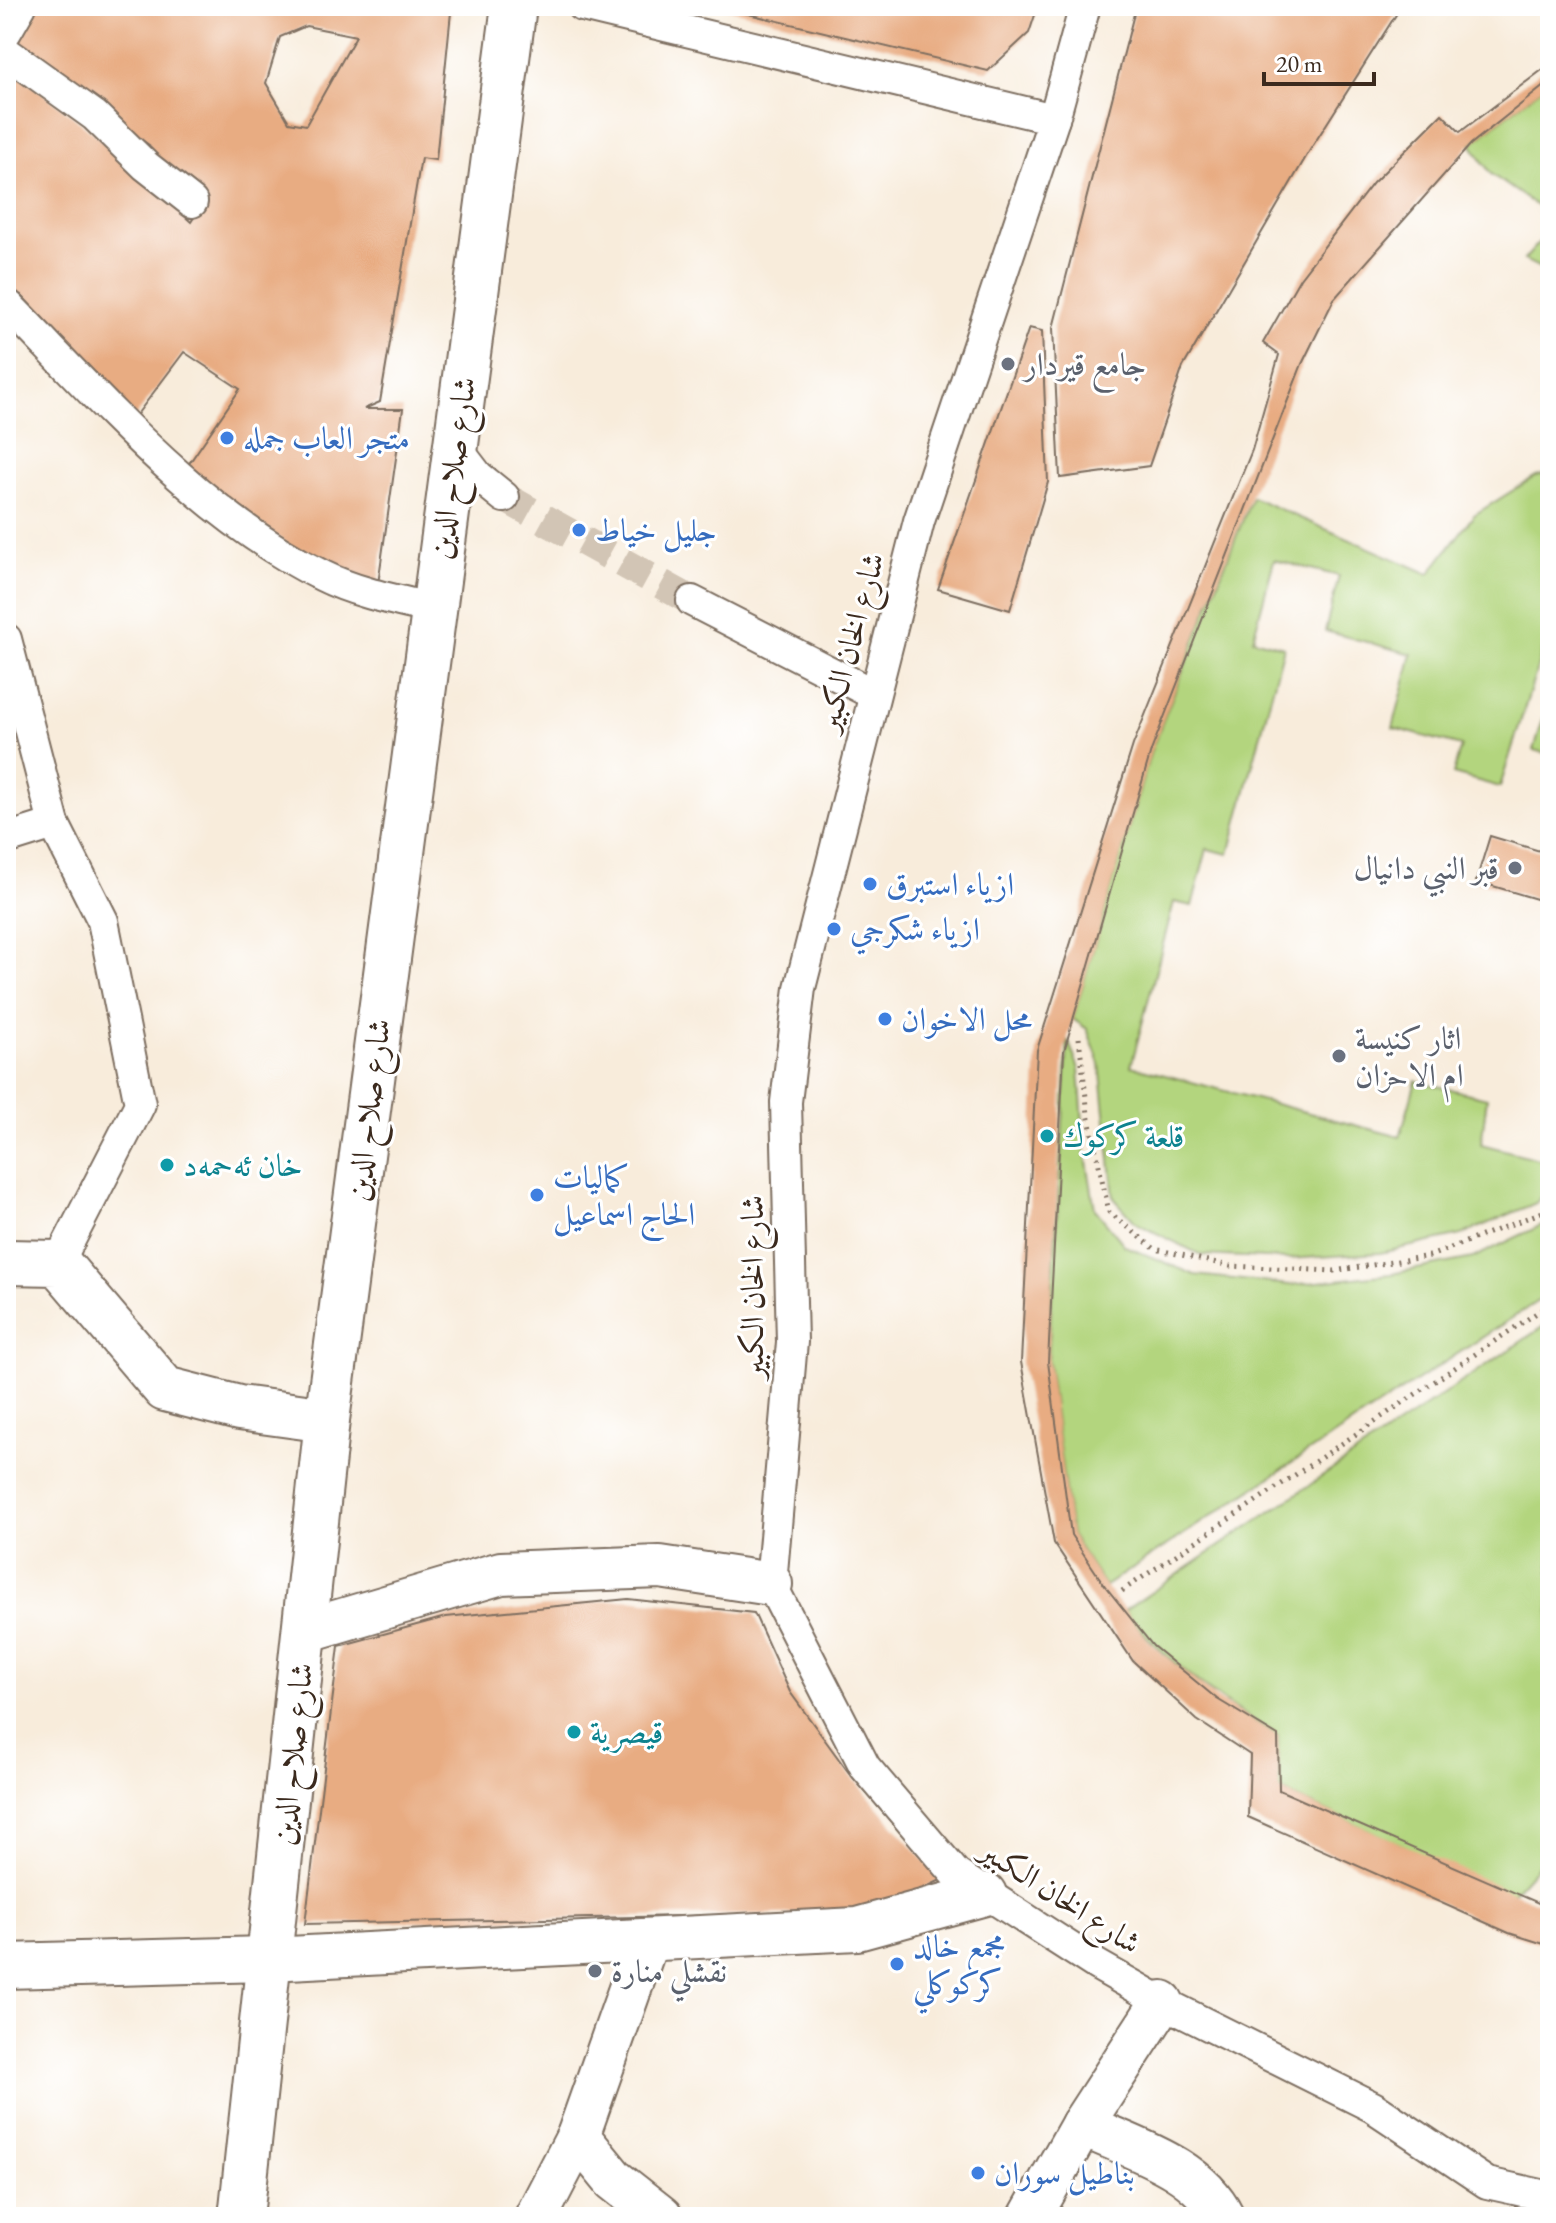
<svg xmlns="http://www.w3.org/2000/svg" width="1556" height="2223" font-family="'EB Garamond',Amiri,serif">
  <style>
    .green { fill: #b3d57e; stroke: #77804e; stroke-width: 2 }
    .building { fill: #e8ac82; fill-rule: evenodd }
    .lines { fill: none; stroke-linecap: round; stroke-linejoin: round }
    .pedestrian-tunnel { stroke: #d2c5b5; stroke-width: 30; stroke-dasharray: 30 15; stroke-linecap: butt }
    .pedestrian-casing { stroke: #7d6e60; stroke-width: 34 }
    .minor-casing { stroke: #7d6e60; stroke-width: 46 }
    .tertiary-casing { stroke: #7d6e60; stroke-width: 48 }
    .path { stroke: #7d6e60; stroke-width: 5; stroke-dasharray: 2 6; stroke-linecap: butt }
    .pedestrian { stroke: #fff; stroke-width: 30 }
    .minor { stroke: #fff; stroke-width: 42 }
    .tertiary { stroke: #fff; stroke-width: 44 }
    .worship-dot { fill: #6b7280; stroke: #fff; stroke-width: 3 }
    .shop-dot { fill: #3f7fe0; stroke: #fff; stroke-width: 3 }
    .culture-dot { fill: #0f9aa8; stroke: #fff; stroke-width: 3 }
    .labels { text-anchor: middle; stroke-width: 6; stroke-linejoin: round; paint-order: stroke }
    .worship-label { font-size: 32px; fill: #5b616d; stroke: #fff; text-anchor: start }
    .shop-label { font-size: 32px; fill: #366cbe; stroke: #fff; text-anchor: start }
    .street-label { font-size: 32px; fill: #3b2a1e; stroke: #fff }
    .culture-label { font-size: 32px; fill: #0d838f; stroke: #fff; text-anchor: start }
  </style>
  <rect width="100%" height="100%" fill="#fff"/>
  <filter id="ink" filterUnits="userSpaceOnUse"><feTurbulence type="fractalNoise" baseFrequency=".0125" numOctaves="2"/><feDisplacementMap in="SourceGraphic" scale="16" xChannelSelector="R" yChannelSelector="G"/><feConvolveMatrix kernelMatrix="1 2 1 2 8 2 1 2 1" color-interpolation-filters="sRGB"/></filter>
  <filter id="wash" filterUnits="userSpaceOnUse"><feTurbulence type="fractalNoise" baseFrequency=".006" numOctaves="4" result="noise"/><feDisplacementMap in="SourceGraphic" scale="32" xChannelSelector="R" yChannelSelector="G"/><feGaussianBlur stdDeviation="1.8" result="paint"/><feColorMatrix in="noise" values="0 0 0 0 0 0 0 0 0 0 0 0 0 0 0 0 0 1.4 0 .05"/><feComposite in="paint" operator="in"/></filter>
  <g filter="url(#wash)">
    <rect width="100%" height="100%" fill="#f8ecdb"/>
    <g class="green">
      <path d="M1550,81V215L1491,174L1471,144Z"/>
      <path d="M1550,230V273L1524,260Z"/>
      <path d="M1550,473V627L1500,787L1453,774L1461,746L1393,728L1412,654L1325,631L1339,576L1274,560L1253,639L1284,647L1229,854L1207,849L1192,906L1174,902L1131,1066L1400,1137L1416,1081L1487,1098L1481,1144L1550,1162V1183L1536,1203L1461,1235L1380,1253L1288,1259L1201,1255L1136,1223L1114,1198L1100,1064L1087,1029L1073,1019L1151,751L1252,497L1429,574L1474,515L1536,476Z"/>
      <path d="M1550,695V754L1534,750Z"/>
      <path d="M1068,1040L1079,1069L1085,1150L1095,1209L1125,1246L1195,1275L1290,1285L1391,1274L1473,1258L1550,1221V1293L1105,1586L1071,1535L1048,1362Z"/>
      <path d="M1550,1322V1852L1512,1894L1279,1790L1278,1736C1220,1700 1167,1664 1124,1611Z"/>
    </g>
    <g id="blocks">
      <g class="building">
        <path d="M39,6H418L451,12L436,160L421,158L380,402L364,409H403L378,584L315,565L186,468L240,389L184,352L135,417L21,295L6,309V64L90,130L191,222L206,199L142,156L149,145L11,46ZM306,26L356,36L306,125L289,122L266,83L280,37Z"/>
        <path d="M1038,6L1029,33L988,71L719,7Z"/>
        <path d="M1136,6H1385L1397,13L1310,150L1183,367L1149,466L1060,478L1053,328Z"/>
        <path d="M1550,64V81L1471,144L1334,299L1302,364L1151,751L1064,1051L1048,1362L1071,1535L1105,1586L1153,1646L1217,1699L1278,1736L1279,1790L1550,1908V1946L1509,1933L1248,1817L1250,1755L1197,1720L1133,1661L1054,1543L1021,1362L1037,1050L1133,745L1252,450L1279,355L1263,343L1300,278L1373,183L1442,114L1460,132Z"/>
        <path d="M1029,328L1042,331L1048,482L1010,610L938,589Z"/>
        <path d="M1490,836L1550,854V903L1476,881Z"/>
        <path d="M628,1599L754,1613L790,1692L849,1773L941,1880L873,1912L305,1924L339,1646L446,1617Z"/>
      </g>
    </g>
  </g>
  <g filter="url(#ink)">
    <use href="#blocks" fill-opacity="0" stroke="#7d6e60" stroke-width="2"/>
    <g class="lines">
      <path class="pedestrian-tunnel" d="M504,497L692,601"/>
      <defs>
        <g id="pedestrian">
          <path d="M582,6L1054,119"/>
          <path d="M1085,6L1054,119L919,521L800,988L786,1102L792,1342L771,1584L865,1767L956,1874L1097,1965L1162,2002L1373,2107L1487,2183L1550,2197"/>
          <path d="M6,32L21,6"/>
          <path d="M6,52L95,116L146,166L192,202"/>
          <path d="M9,306C102,401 202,517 323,576C357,593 396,600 434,609"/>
          <path d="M455,446L478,476L504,497"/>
          <path d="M692,601L873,694"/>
          <path d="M6,639L54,824L103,921L140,1104L58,1263"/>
          <path d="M6,839L54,824"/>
        </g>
        <g id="minor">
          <path d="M305,1631L501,1573L660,1567L771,1584"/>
          <path d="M269,1959L857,1929L985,1894"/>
          <path d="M1082,2125C1131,2148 1197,2165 1223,2217"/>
          <path d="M578,2136L614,2180L661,2217"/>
          <path d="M536,2217L578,2136L647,1941"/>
          <path d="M1030,2217L1082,2125L1162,2002"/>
        </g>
        <g id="tertiary">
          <path d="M6,1262L58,1263L165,1389L239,1408L327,1420"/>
          <path d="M6,1966L269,1959"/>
          <path d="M241,2217L327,1420L514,6"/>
        </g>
      </defs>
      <use href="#pedestrian" class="pedestrian-casing"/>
      <use href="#minor" class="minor-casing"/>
      <use href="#tertiary" class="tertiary-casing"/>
      <g class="path">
        <path d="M1079,1038L1088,1114L1109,1212L1155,1249L1230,1266L1334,1271L1430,1256L1550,1209"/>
        <path d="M1122,1591L1550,1304"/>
      </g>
      <use href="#pedestrian" class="pedestrian"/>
      <use href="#minor" class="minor"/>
      <use href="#tertiary" class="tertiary"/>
    </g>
  </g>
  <g class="worship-dot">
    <circle cx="1008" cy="364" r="8"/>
    <circle cx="1515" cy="868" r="8"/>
    <circle cx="1339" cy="1056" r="8"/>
    <circle cx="595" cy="1971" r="8"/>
  </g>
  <g class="shop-dot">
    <circle cx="227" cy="438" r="8"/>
    <circle cx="579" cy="530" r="8"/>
    <circle cx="870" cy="884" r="8"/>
    <circle cx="834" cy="929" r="8"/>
    <circle cx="885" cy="1019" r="8"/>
    <circle cx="537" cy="1195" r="8"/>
    <circle cx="897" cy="1964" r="8"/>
    <circle cx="978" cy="2173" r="8"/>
  </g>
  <g class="culture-dot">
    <circle cx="1047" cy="1136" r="8"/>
    <circle cx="167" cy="1165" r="8"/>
    <circle cx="574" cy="1732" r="8"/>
  </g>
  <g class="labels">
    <g class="worship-label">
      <text x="1024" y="375">جامع قيردار</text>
      <text x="1499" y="879" text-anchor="end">قبر النبي دانيال</text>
      <text x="1355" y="1049">اثار كنيسة<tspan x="1355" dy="37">ام الاحزان</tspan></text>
      <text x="611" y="1982">نقشلي منارة</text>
    </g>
    <g class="shop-label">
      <text x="243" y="449">متجر العاب جمله</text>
      <text x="595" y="541">جليل خياط</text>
      <text x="886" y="895">ازياء استبرق</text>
      <text x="850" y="940">ازياء شكرجي</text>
      <text x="901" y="1030">محل الاخوان</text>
      <text x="553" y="1188">كماليات<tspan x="553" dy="37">الحاج اسماعيل</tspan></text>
      <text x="913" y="1957">مجمع خالد<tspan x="913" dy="37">كركوكلي</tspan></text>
      <text x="994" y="2184">بناطيل سوران</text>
    </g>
    <g class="street-label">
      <text transform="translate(452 468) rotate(-82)" y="11">شارع صلاح الدين</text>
      <text transform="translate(850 642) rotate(-75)" y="11">شارع الخان الكبير</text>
      <text transform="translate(368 1110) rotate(-83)" y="11">شارع صلاح الدين</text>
      <text transform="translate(752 1287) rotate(-90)" y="11">شارع الخان الكبير</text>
      <text transform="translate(292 1754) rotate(-84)" y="11">شارع صلاح الدين</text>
      <text transform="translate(1061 1896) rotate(33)" y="11">شارع الخان الكبير</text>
    </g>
    <g class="culture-label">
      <text x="1063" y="1147">قلعة كركوك</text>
      <text x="183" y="1176">خان ئەحمەد</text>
      <text x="590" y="1743">قيصرية</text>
    </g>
  </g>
  <rect width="1556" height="2223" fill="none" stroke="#fff" stroke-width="32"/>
  <path d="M1264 72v12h110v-12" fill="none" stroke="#3b2a1e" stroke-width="4"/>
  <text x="1276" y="72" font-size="24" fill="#3b2a1e" stroke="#ffffff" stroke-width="6" paint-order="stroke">20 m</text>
</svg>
